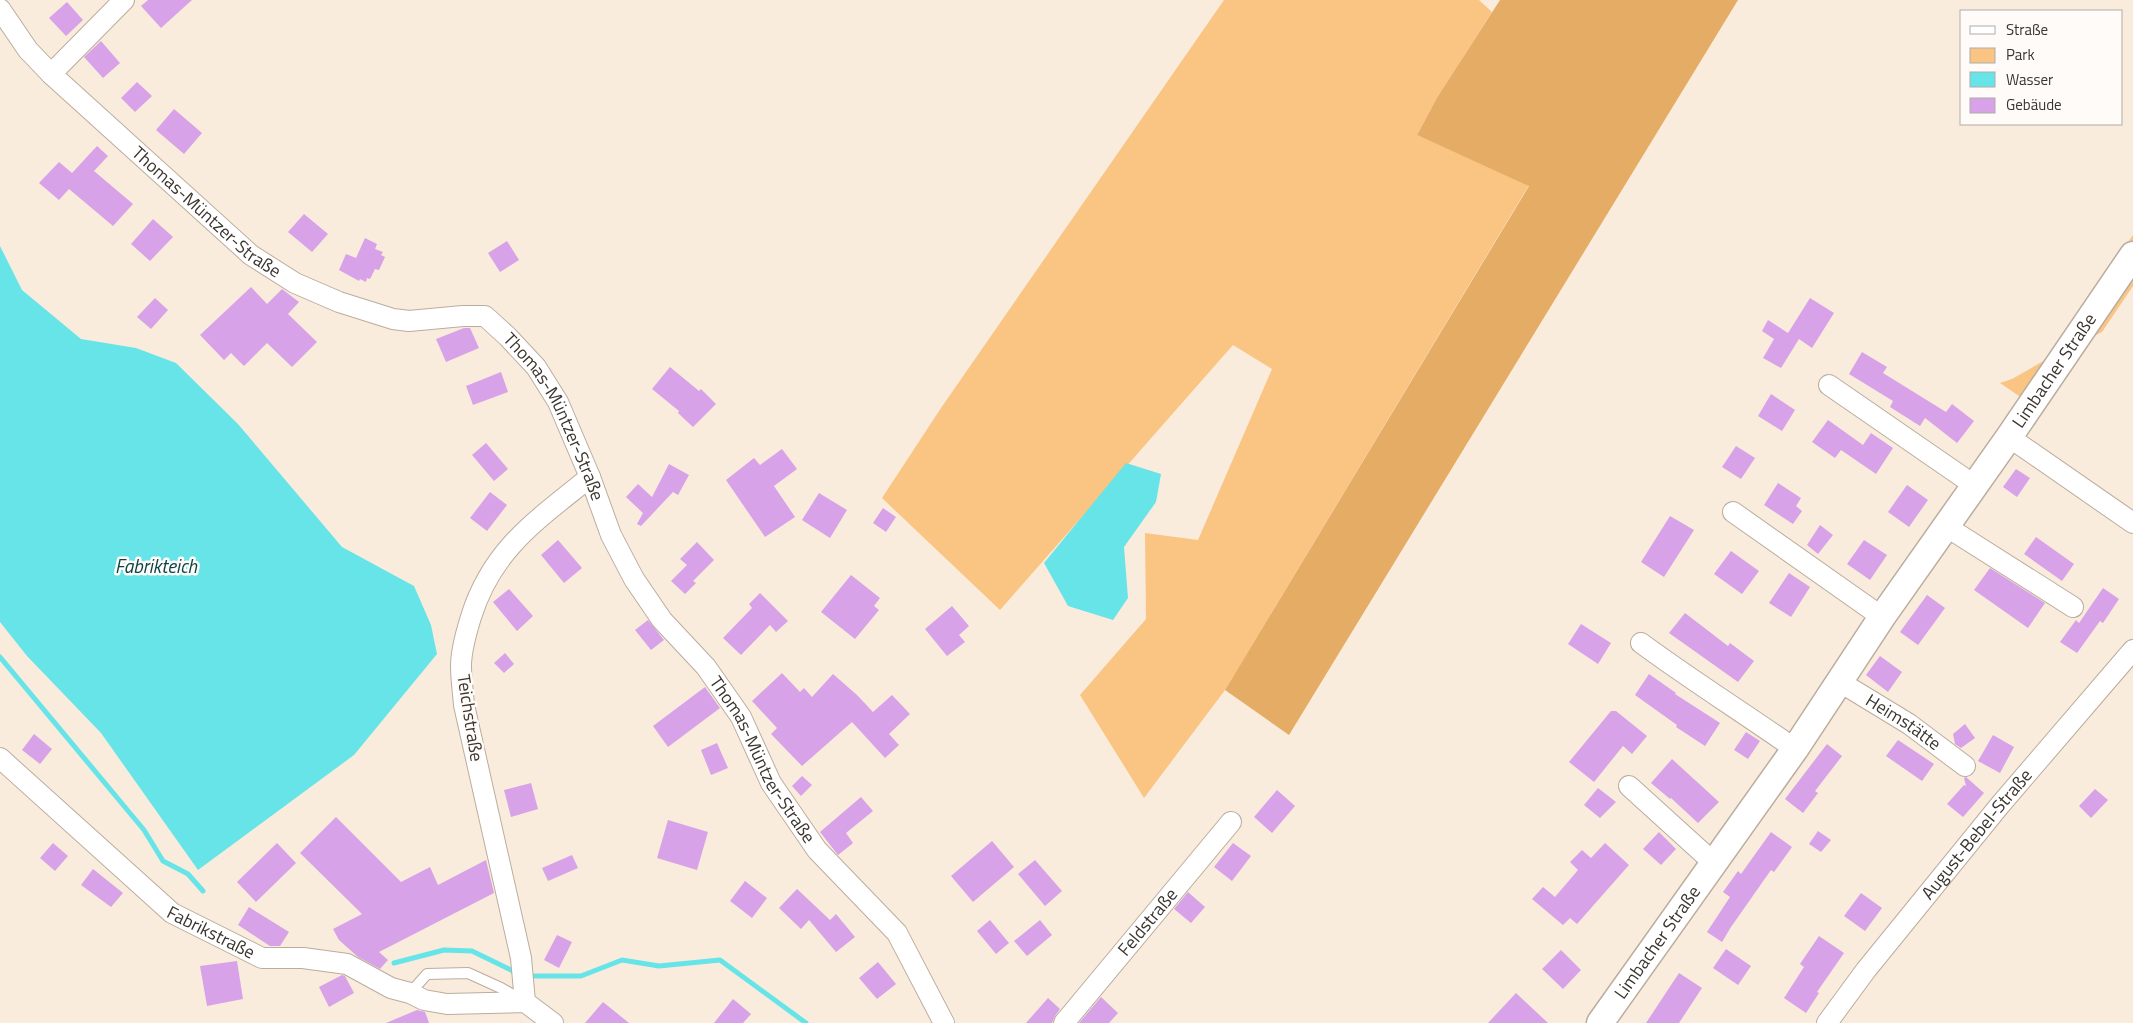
<svg xmlns="http://www.w3.org/2000/svg" width="2133" height="1023" font-family="'Titillium Web',sans-serif">
  <style>
    .green { fill: #fac482 }
    .forest { fill: #e5ac65 }
    .water { fill: #67e4e7 }
    .lines { fill: none; stroke-linecap: round; stroke-linejoin: round }
    .stream { stroke: #67e4e7; stroke-width: 5 }
    .building { fill: #d7a2e8 }
    .service-casing { stroke: #bbad9e; stroke-width: 12 }
    .minor-casing { stroke: #bbad9e; stroke-width: 22 }
    .tertiary-casing { stroke: #bbad9e; stroke-width: 29 }
    .service { stroke: #fff; stroke-width: 10 }
    .minor { stroke: #fff; stroke-width: 20 }
    .tertiary { stroke: #fff; stroke-width: 26 }
    .labels { text-anchor: middle; stroke-width: 5; stroke-linejoin: round; paint-order: stroke }
    .street-label { font-size: 18px; fill: #3b352f; stroke: #fefbf8 }
    .water-label { font-size: 19px; font-style: italic; fill: #0a4546; stroke: #fefbf8 }
  </style>
  <rect width="100%" height="100%" fill="#faecdc"/>
  <g class="green">
    <path d="M1224,0H1479L1492,12L1438,96L1417,135L1529,185L1225,690L1144,798L1080,695L1146,619L1145,533L1198,540L1272,369L1233,345L1000,610L882,498L941,408Z"/>
    <path d="M2133,235V242L2022,398L2000,383L2012,379L2047,359Z"/>
    <path d="M2133,269V286L2102,332L2088,339Z"/>
  </g>
  <path class="forest" d="M1500,0H1738L1289,735L1225,690L1529,186L1417,135L1438,96Z"/>
  <g class="water">
    <path d="M0,246L22,290L81,339L136,348L176,363L238,424L342,547L414,586L431,625L437,654L354,755L198,870L101,733L27,656L0,622Z"/>
    <path d="M1126,463L1161,474L1156,502L1124,547L1128,598L1113,620L1068,606L1044,563Z"/>
  </g>
  <g class="lines">
    <g class="stream">
      <path d="M0,657L144,830L163,861L188,874L203,891"/>
      <path d="M394,963L444,950L472,951L517,973"/>
      <path d="M527,976H581L622,960L659,966L720,960L806,1023"/>
    </g>
  </g>
  <g class="building">
    <path d="M148,0H192L161,28L141,6Z"/>
    <path d="M67,2L83,20L66,36L49,18Z"/>
    <path d="M101,41L120,63L103,78L84,57Z"/>
    <path d="M137,82L152,96L135,112L121,98Z"/>
    <path d="M174,109L202,133L184,154L156,130Z"/>
    <path d="M97,146L108,156L94,171L133,204L113,226L69,189L59,200L39,183L59,162L72,173Z"/>
    <path d="M304,214L328,234L312,252L288,232Z"/>
    <path d="M153,219L173,237L150,261L131,244Z"/>
    <path d="M365,238L377,244L375,249L383,252L381,255L385,257L379,270L375,269L370,279L367,278L366,282L360,279L359,281L339,270L346,254L356,258Z"/>
    <path d="M507,241L519,260L500,272L488,253Z"/>
    <path d="M251,287L267,304L282,289L299,302L288,314L317,342L292,367L267,343L244,366L231,353L224,360L200,335Z"/>
    <path d="M155,298L168,310L151,329L137,317Z"/>
    <path d="M1810,298L1834,313L1812,348L1799,339L1781,368L1763,358L1774,339L1762,331L1768,320L1788,333Z"/>
    <path d="M464,328H470L479,348L446,362L436,339Z"/>
    <path d="M1862,352L1887,367L1883,373L1946,412L1952,404L1974,421L1957,443L1925,418L1920,426L1890,407L1893,401L1849,374Z"/>
    <path d="M670,367L699,391L701,389L716,404L693,427L678,413L679,411L652,389Z"/>
    <path d="M501,372L508,392L473,405L466,386Z"/>
    <path d="M1771,394L1795,410L1782,431L1758,416Z"/>
    <path d="M1828,420L1863,445L1871,433L1893,448L1876,474L1841,450L1835,458L1812,442Z"/>
    <path d="M486,443L508,469L494,481L472,455Z"/>
    <path d="M1736,446L1755,458L1741,479L1722,467Z"/>
    <path d="M782,449L797,469L774,486L795,517L765,537L726,480L754,458L760,465Z"/>
    <path d="M669,464L689,475L678,495L673,492L641,526L637,524L643,513L626,497L638,484L652,497Z"/>
    <path d="M2016,469L2030,478L2017,497L2003,487Z"/>
    <path d="M1778,483L1801,498L1796,506L1802,511L1793,524L1764,505Z"/>
    <path d="M1907,485L1928,500L1909,527L1888,512Z"/>
    <path d="M490,492L507,505L487,531L470,518Z"/>
    <path d="M819,493L847,510L830,538L802,520Z"/>
    <path d="M883,508L896,517L886,532L873,523Z"/>
    <path d="M1670,516L1694,530L1664,577L1641,562Z"/>
    <path d="M1820,525L1833,535L1818,554L1807,545Z"/>
    <path d="M2036,537L2074,564L2062,581L2024,554Z"/>
    <path d="M558,540L582,568L564,583L541,555Z"/>
    <path d="M1864,540L1887,555L1870,580L1847,564Z"/>
    <path d="M697,542L714,560L693,581L696,583L685,594L671,581L687,565L680,559Z"/>
    <path d="M1731,551L1759,571L1742,594L1714,574Z"/>
    <path d="M1990,568L2045,603L2028,628L1974,590Z"/>
    <path d="M1789,573L1810,587L1791,617L1769,603Z"/>
    <path d="M851,575L880,598L874,606L879,610L855,639L821,612Z"/>
    <path d="M2103,588L2119,599L2103,623L2100,621L2077,653L2060,642L2076,620L2079,623Z"/>
    <path d="M509,589L533,616L517,631L493,602Z"/>
    <path d="M760,593L788,621L776,632L770,625L741,655L723,638L752,608L749,604Z"/>
    <path d="M1927,595L1945,608L1918,645L1900,632Z"/>
    <path d="M952,606L969,626L959,635L965,642L947,656L925,629Z"/>
    <path d="M1685,613L1728,646L1730,643L1754,661L1738,682L1669,633Z"/>
    <path d="M648,620L664,640L651,650L635,630Z"/>
    <path d="M1581,624L1611,643L1598,664L1568,644Z"/>
    <path d="M505,653L514,664L504,673L494,663Z"/>
    <path d="M1880,656L1902,672L1888,692L1866,675Z"/>
    <path d="M782,673L800,692L804,688L812,697L833,674L857,695L873,712L892,695L910,714L889,734L899,745L885,758L852,722L802,766L771,734L777,728L752,701Z"/>
    <path d="M1649,674L1676,693L1675,694L1720,723L1705,746L1676,727L1677,725L1635,695Z"/>
    <path d="M705,687L720,708L668,747L653,726Z"/>
    <path d="M1611,711H1616L1647,736L1632,754L1623,746L1594,782L1569,762Z"/>
    <path d="M1965,724L1975,738L1961,748L1955,744L1953,734Z"/>
    <path d="M1746,732L1760,741L1748,759L1734,750Z"/>
    <path d="M34,734L52,749L40,764L22,750Z"/>
    <path d="M1993,735L2014,747L2000,773L1978,761Z"/>
    <path d="M1898,740L1934,764L1922,781L1886,756Z"/>
    <path d="M717,743L728,768L711,775L701,750Z"/>
    <path d="M1827,744L1842,756L1815,791L1818,793L1803,813L1785,799Z"/>
    <path d="M1672,759L1719,802L1698,823L1671,798L1670,799L1651,783Z"/>
    <path d="M802,776L812,785L801,796L792,786Z"/>
    <path d="M1966,777L1984,793L1963,817L1947,804L1964,785L1966,786L1964,778Z"/>
    <path d="M531,783L538,809L511,817L504,790Z"/>
    <path d="M1598,788L1616,802L1600,818L1584,805Z"/>
    <path d="M2095,789L2108,800L2091,818L2079,806Z"/>
    <path d="M1277,790L1295,806L1272,833L1254,817Z"/>
    <path d="M861,797L873,811L846,833L853,843L838,855L820,832Z"/>
    <path d="M336,817L401,882L430,867L438,885L486,860L494,893L379,952L388,960L380,969L358,957L339,940L333,929L362,914L300,853Z"/>
    <path d="M668,820L708,832L697,870L657,858Z"/>
    <path d="M1818,831L1831,840L1821,852L1809,844Z"/>
    <path d="M1659,832L1676,849L1661,865L1643,849Z"/>
    <path d="M1771,832L1792,847L1774,872L1771,870L1731,927L1722,942L1707,932L1730,897L1723,892L1738,871L1741,874Z"/>
    <path d="M992,841L1014,867L973,902L951,876Z"/>
    <path d="M53,843L68,856L55,871L40,858Z"/>
    <path d="M277,843L296,863L256,902L237,882Z"/>
    <path d="M1233,843L1251,856L1232,881L1214,867Z"/>
    <path d="M1605,843L1629,865L1577,924L1570,918L1563,925L1532,899L1543,887L1555,897L1578,870L1570,862L1582,850L1591,858Z"/>
    <path d="M572,855L578,868L548,881L542,868Z"/>
    <path d="M1035,860L1062,891L1045,906L1018,874Z"/>
    <path d="M93,869L123,893L111,907L81,885Z"/>
    <path d="M745,881L767,898L752,918L730,901Z"/>
    <path d="M797,889L830,920L836,914L855,937L836,952L809,920L801,929L779,908Z"/>
    <path d="M1188,892L1205,907L1191,923L1174,909Z"/>
    <path d="M1861,893L1882,908L1865,931L1844,916Z"/>
    <path d="M249,907L289,932L280,946H270L238,925Z"/>
    <path d="M990,920L1009,943L996,954L977,931Z"/>
    <path d="M1040,920L1052,935L1027,956L1014,941Z"/>
    <path d="M557,935L572,942L559,968L544,960Z"/>
    <path d="M1819,936L1844,953L1817,992L1819,993L1806,1013L1784,998L1804,967L1800,964Z"/>
    <path d="M1726,949L1751,966L1738,985L1713,968Z"/>
    <path d="M1561,950L1581,970L1563,989L1542,969Z"/>
    <path d="M237,961L243,999L207,1006L200,966Z"/>
    <path d="M878,962L896,984L877,999L859,978Z"/>
    <path d="M1679,973L1702,988L1679,1023H1646Z"/>
    <path d="M342,975L345,976L354,993L329,1007L319,987Z"/>
    <path d="M1516,993L1548,1023H1488Z"/>
    <path d="M1101,997L1118,1013L1109,1023H1079Z"/>
    <path d="M1048,998L1060,1009L1055,1016L1052,1023H1026Z"/>
    <path d="M733,999L751,1014L743,1023H714Z"/>
    <path d="M603,1002L629,1023H585Z"/>
    <path d="M417,1010L425,1012L429,1023H386Z"/>
  </g>
  <g class="lines">
    <defs>
      <path id="service" d="M410,993L427,974L468,973L501,988L520,999"/>
      <g id="minor">
        <path id="s1" d="M0,9L28,50L51,74L251,255L295,283L339,302L393,319L409,321L463,316H485L508,337L536,367L558,402L590,477L611,535L634,579L662,620L706,667L741,717L771,783L817,850L897,933L944,1023"/>
        <path d="M51,74L124,0"/>
        <path d="M1829,385L1974,485"/>
        <path d="M2009,437L2133,523"/>
        <path d="M1733,512L1882,617"/>
        <path d="M1947,527L2073,607"/>
        <path d="M1641,643C1691,680 1744,713 1795,749"/>
        <path id="s2" d="M1840,682L1909,724L1965,766"/>
        <path id="s3" d="M0,758L172,913L262,958H303L347,964L391,988L410,993L424,1000L447,1004L525,1002L553,1023"/>
        <path d="M1629,786L1715,864"/>
        <path d="M525,1002L521,958L464,705C463,692 461,679 461,666C461,650 466,633 471,617C492,549 537,520 590,477"/>
        <path id="s4" d="M1064,1023L1231,822"/>
        <path id="s5" d="M1827,1023L1866,970L2000,805L2133,650"/>
      </g>
      <g id="tertiary">
        <path id="s6" d="M1600,1023L1795,749L1882,617L2009,437L2133,255"/>
      </g>
    </defs>
    <use href="#service" class="service-casing"/>
    <use href="#minor" class="minor-casing"/>
    <use href="#tertiary" class="tertiary-casing"/>
    <use href="#service" class="service"/>
    <use href="#minor" class="minor"/>
    <use href="#tertiary" class="tertiary"/>
  </g>
  <g class="labels">
    <g class="street-label">
      <text dy="6" stroke="none"><textPath href="#s1" startOffset="291">Thomas-Müntzer-Straße</textPath></text>
      <text dy="6" stroke="none"><textPath href="#s6" startOffset="795">Limbacher Straße</textPath></text>
      <text dy="6" stroke="none"><textPath href="#s1" startOffset="726">Thomas-Müntzer-Straße</textPath></text>
      <text transform="translate(470 718) rotate(81)" y="6">Teichstraße</text>
      <text dy="6" stroke="none"><textPath href="#s2" startOffset="75">Heimstätte</textPath></text>
      <text dy="6" stroke="none"><textPath href="#s1" startOffset="1131">Thomas-Müntzer-Straße</textPath></text>
      <text dy="6" stroke="none"><textPath href="#s5" startOffset="241">August-Bebel-Straße</textPath></text>
      <text dy="6" stroke="none"><textPath href="#s4" startOffset="131">Feldstraße</textPath></text>
      <text dy="6" stroke="none"><textPath href="#s3" startOffset="275">Fabrikstraße</textPath></text>
      <text dy="6" stroke="none"><textPath href="#s6" startOffset="99">Limbacher Straße</textPath></text>
    </g>
    <g class="water-label">
      <text x="156" y="573">Fabrikteich</text>
    </g>
  </g>
  <rect x="1960" y="10" width="162" height="115" fill="#fefbf8" stroke="#b0aca8"/>
  <rect x="1970" y="26" width="25" height="8" fill="#ffffff" stroke="#b0aca8"/>
  <text x="2006" y="35" font-size="15" fill="#3b352f">Straße</text>
  <rect x="1970" y="48" width="25" height="15" fill="#fac482" stroke="#b0aca8"/>
  <text x="2006" y="60" font-size="15" fill="#3b352f">Park</text>
  <rect x="1970" y="72" width="25" height="15" fill="#67e4e7" stroke="#b0aca8"/>
  <text x="2006" y="85" font-size="15" fill="#3b352f">Wasser</text>
  <rect x="1970" y="98" width="25" height="15" fill="#d7a2e8" stroke="#b0aca8"/>
  <text x="2006" y="110" font-size="15" fill="#3b352f">Gebäude</text>
</svg>
